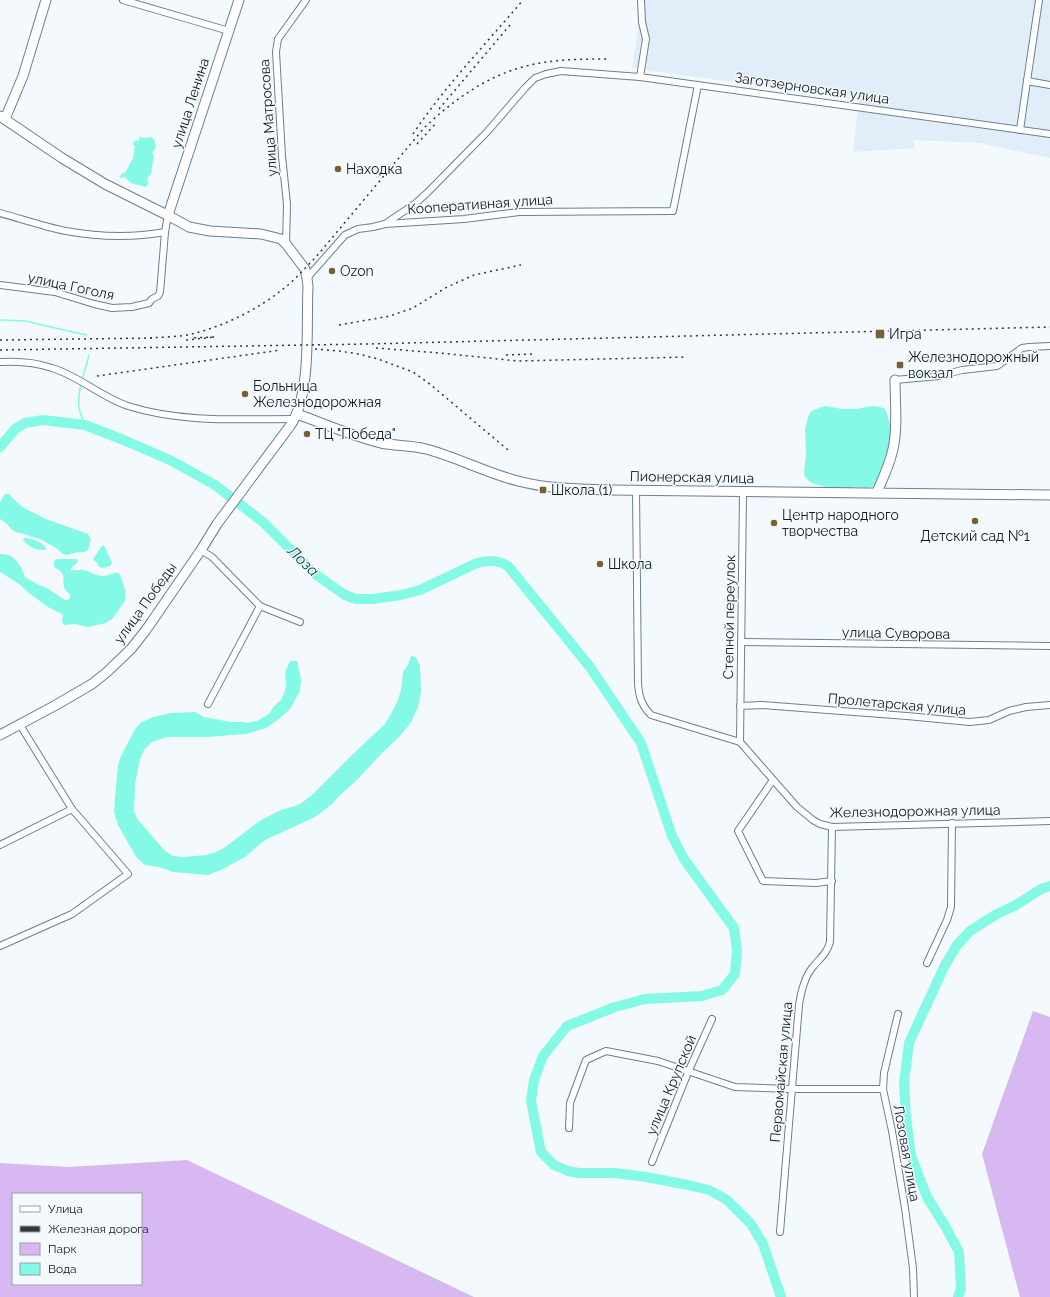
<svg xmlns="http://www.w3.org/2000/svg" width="1050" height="1297" font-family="Raleway,sans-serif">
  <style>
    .built { fill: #e1eef9 }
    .green { fill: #d8b8f0; fill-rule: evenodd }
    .water { fill: #84f9e5 }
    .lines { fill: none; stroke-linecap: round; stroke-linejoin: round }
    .stream { stroke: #84f9e5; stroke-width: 1.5 }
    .river { stroke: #84f9e5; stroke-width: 10 }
    .street-casing { stroke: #697f93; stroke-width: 8 }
    .secondary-casing { stroke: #697f93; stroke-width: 11 }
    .street { stroke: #fff; stroke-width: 6 }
    .secondary { stroke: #fff; stroke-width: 9 }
    .rail { stroke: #2f373e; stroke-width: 1.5; stroke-dasharray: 2 4; stroke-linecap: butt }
    .poi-dot { fill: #776131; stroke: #f4f9fd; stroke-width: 1.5 }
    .labels { text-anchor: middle; stroke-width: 3; stroke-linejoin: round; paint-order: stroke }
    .street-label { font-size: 14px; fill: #131b23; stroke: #f4f9fd }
    .poi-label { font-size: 14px; fill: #131b23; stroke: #f4f9fd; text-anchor: start }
    .water-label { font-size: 15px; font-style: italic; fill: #043d36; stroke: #f4f9fd }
  </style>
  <rect width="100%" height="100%" fill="#f4f9fd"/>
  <path class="built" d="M637,0H1050V158L980,143L914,140L915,148L853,152L859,100L632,68L638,30Z"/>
  <g class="green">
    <path d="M1033,1011L1050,1017V1297H1020L982,1154Z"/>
    <path d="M187,1160L474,1297H0V1163L68,1167ZM13,1194H141V1284H13Z"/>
  </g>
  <g class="water">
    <path d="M140,136L142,138L151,137L154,139L156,148L152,153L154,156L151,174L148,177L147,181L149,183L146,187L131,183L125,177L120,178L119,177L123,173H125L133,158L135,146L132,144L136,140L139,141Z"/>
    <path d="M825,406L842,409H857L873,406L880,407L885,409C895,429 889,453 881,473C879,477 877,483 873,486C869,489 863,487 858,487C853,487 848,489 843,489C833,489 821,486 812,483C808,481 805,478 804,473L806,453L805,430L808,417L810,413L813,410Z"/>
    <path d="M5,494H9L19,504L24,508L46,519L88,534L91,540L88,550L84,552L74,553L67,555L63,554L56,548L40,539L13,531L6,523L0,519V502Z"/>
    <path d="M24,538C33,538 42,542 47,549C38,552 29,547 23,540Z"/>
    <path d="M104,545L112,563L110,566L103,568L99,567L98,564L93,559L102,546Z"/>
    <path d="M0,554L9,555L14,558L21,567L25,577L37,584L47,588L65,600H68L70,598V594C68,593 66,591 65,589C60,578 70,576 54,567V561L57,559H77L78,560L77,563L71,568V570C76,571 80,569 84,570C91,572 96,576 103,576C109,576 113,572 119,573C123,582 127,591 125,601L112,619L106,623L88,627L75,624L64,625L62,622L63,615L60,613L48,607L29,593L19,584L0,572Z"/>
    <path d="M411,656L416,657L420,666L421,692L418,707L411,722L401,735L381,754L357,780L339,796L332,804L315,817L265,840L245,857L223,869L208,875L173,872L159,867L145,865L137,858L127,841L118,825L114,812L115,797L118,765L121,756L134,731L140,723L153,717L171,713L195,712L204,717L231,722H243L247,723L257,721L269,714L274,706L281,700L285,691L286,683L285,676L286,670L290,661H297L298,664L301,680L300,691L290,709L279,719L266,728L246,734L207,737H167L152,742L144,750L140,759L135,784L134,811L138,820L165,851L173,856L183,857L206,855L216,852L224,848L261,820L279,811L300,804L312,795L354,753L385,724L392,712L398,700L401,690L403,672L408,665Z"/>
  </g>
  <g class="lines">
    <g class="stream">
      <path d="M0,320L25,321L86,335"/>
      <path d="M82,380L89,355"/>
      <path d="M81,384C77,401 78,410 85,425"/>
    </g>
    <g class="river">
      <path d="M0,447L15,429L25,423L43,420L85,425L126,441L172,461L215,485L263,522L315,574L345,595L356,599H373L401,595L420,590L477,563C489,560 498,560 508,566L590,667L641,743L672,836L684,859L734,928L737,950L735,974L722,990L702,996L645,999L615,1007L567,1026L543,1056L534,1080L531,1101L541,1152L554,1165L568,1171L579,1173H615L646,1177L688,1185L709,1190L727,1200L751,1224L763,1244L781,1297"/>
      <path d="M958,1297L961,1289L959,1252L945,1226L927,1197L911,1156L906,1117L904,1083L909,1043L944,967L957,945L970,931L995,915L1016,905L1041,889L1050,886"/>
    </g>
    <defs>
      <g id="street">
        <path d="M123,0L229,31"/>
        <path d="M640,77L646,39L642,22L641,0"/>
        <path d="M1027,81L1039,0"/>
        <path d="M1020,130L1027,81L1050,85"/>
        <path d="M0,213C22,219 44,227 66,231C99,237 132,238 165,232"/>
        <path d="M385,224L464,219L519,212L673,211L698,85"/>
        <path d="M286,244L287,204L282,156L276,52L278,39L306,0"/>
        <path d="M307,278L345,235L358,229L373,227L385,224L416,203L427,193L487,132L525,88L535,78L546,74L561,71L640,77L1050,134"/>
        <path d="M0,285L55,292L94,304L112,308L132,307L149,303L152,299L158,296L160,292L161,281L165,232L168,215"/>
        <path d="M0,362C17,361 35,362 52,368C79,376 101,397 128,406C182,423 239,419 295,419"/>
        <path d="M895,380L939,376L962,370L997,366L1022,348L1029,347L1050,346"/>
        <path d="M636,490L638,684C639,697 642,706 651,715L740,742L797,807L813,820L820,824L832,827L1050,821"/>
        <path d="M201,550L212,557L260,606L300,622"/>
        <path d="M741,642L1050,646"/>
        <path d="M208,704L260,606"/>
        <path d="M740,706L762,705L907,716L970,722L989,720L1009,711L1026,707L1050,705"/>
        <path d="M740,742L743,492"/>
        <path d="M773,780L738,831L763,881L816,883L832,881"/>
        <path d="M0,845L72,809"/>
        <path d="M0,946L72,914L128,874L72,809L20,725"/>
        <path d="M927,963L947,920L951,907L952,823"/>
        <path d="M898,1014L884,1073L883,1089L892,1131L905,1208L913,1268L914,1297"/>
        <path d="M569,1128L570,1103L586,1060L606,1051L658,1061L735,1087L791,1089H883"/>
        <path d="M652,1162L689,1070L712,1019"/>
        <path d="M780,1232L799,1005C801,992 804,978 812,968C819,959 827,954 830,942L832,827"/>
      </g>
      <g id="secondary">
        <path d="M0,116L62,158L105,184L171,217L189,227L210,231L261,234L281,239L286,244L305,269L307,278L308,287C306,326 312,394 290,426L217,524L201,550L146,630L131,649L107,672L92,684L56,705L0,735"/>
        <path d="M5,119L23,76L46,0"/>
        <path d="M168,215L239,0"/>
        <path d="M297,414C325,424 352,436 381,443C395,446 411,445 426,449C457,457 486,473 518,481C548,489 580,489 611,490L1050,495"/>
        <path d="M877,492C883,478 890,464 893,449C898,427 895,402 895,380"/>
      </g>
    </defs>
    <use href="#street" class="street-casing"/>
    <use href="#secondary" class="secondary-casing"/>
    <use href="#street" class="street"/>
    <use href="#secondary" class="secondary"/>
    <g class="rail">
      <path d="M439,109L510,25"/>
      <path d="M413,134C445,86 486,44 523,0"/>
      <path d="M417,144L437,122"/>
      <path d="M339,325L390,316L413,308L447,287L474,275L521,265"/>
      <path d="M150,338C163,337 179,337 192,334C224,326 257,310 283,289C295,280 305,268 316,257L424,128C450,103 481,80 516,69C546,59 579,59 610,59"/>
      <path d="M0,340L154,338"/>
      <path d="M186,340L215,337L190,338"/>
      <path d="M376,348L440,353L518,361L687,357"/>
      <path d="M315,349L339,351L359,354L378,359L413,372L431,385L508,450"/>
      <path d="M0,350L367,344L1050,327"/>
      <path d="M506,355L534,354"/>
      <path d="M97,376L281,350"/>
    </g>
  </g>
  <g class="poi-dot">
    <circle cx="338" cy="169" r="4"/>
    <circle cx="332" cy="271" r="4"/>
    <rect x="875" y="329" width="10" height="10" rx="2"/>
    <rect x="896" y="361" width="8" height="8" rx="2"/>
    <circle cx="245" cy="394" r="4"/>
    <circle cx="307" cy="434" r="4"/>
    <rect x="539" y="486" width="8" height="8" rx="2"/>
    <circle cx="975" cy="521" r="4"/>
    <circle cx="774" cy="523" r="4"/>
    <circle cx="600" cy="564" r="4"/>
  </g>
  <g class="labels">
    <g class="street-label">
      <text transform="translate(812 88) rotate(8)" y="5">Заготзерновская улица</text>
      <text transform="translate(190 103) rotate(-72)" y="5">улица Ленина</text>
      <text transform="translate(268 118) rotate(-94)" y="5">улица Матросова</text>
      <text transform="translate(480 204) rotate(-4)" y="5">Кооперативная улица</text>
      <text transform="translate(71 286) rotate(12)" y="5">улица Гоголя</text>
      <text transform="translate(692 477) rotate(1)" y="5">Пионерская улица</text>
      <text transform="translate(145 603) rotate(-54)" y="5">улица Победы</text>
      <text transform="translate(729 617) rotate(-89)" y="5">Степной переулок</text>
      <text transform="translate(896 633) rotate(1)" y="5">улица Суворова</text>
      <text transform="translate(897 704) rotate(5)" y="5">Пролетарская улица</text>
      <text transform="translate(915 811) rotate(-1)" y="5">Железнодорожная улица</text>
      <text transform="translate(781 1072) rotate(-85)" y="5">Первомайская улица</text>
      <text transform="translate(671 1085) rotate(-67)" y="5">улица Крупской</text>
      <text transform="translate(907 1153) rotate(80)" y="5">Лозовая улица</text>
    </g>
    <g class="poi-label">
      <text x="346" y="174">Находка</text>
      <text x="340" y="276">Ozon</text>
      <text x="889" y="339">Игра</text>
      <text x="908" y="362">Железнодорожный<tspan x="908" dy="16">вокзал</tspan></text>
      <text x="253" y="391">Больница<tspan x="253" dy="16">Железнодорожная</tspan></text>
      <text x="315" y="439">ТЦ "Победа"</text>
      <text x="551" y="495">Школа (1)</text>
      <text x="782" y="520">Центр народного<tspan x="782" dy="16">творчества</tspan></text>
      <text x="975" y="541" text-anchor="middle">Детский сад №1</text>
      <text x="608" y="569">Школа</text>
    </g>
    <g class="water-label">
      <text transform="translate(303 561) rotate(44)" y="5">Лоза</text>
    </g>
  </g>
  <rect x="12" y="1193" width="130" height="92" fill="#f4f9fd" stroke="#9aa0a6"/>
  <rect x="20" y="1206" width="20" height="6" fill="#ffffff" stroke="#9aa0a6"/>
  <text x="48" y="1213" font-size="12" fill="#131b23">Улица</text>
  <rect x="20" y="1226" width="20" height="6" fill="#2f373e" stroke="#9aa0a6"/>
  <text x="48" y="1233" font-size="12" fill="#131b23">Железная дорога</text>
  <rect x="20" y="1243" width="20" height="12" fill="#d8b8f0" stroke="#9aa0a6"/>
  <text x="48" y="1253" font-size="12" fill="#131b23">Парк</text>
  <rect x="20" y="1263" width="20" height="12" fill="#84f9e5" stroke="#9aa0a6"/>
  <text x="48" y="1273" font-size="12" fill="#131b23">Вода</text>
</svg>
